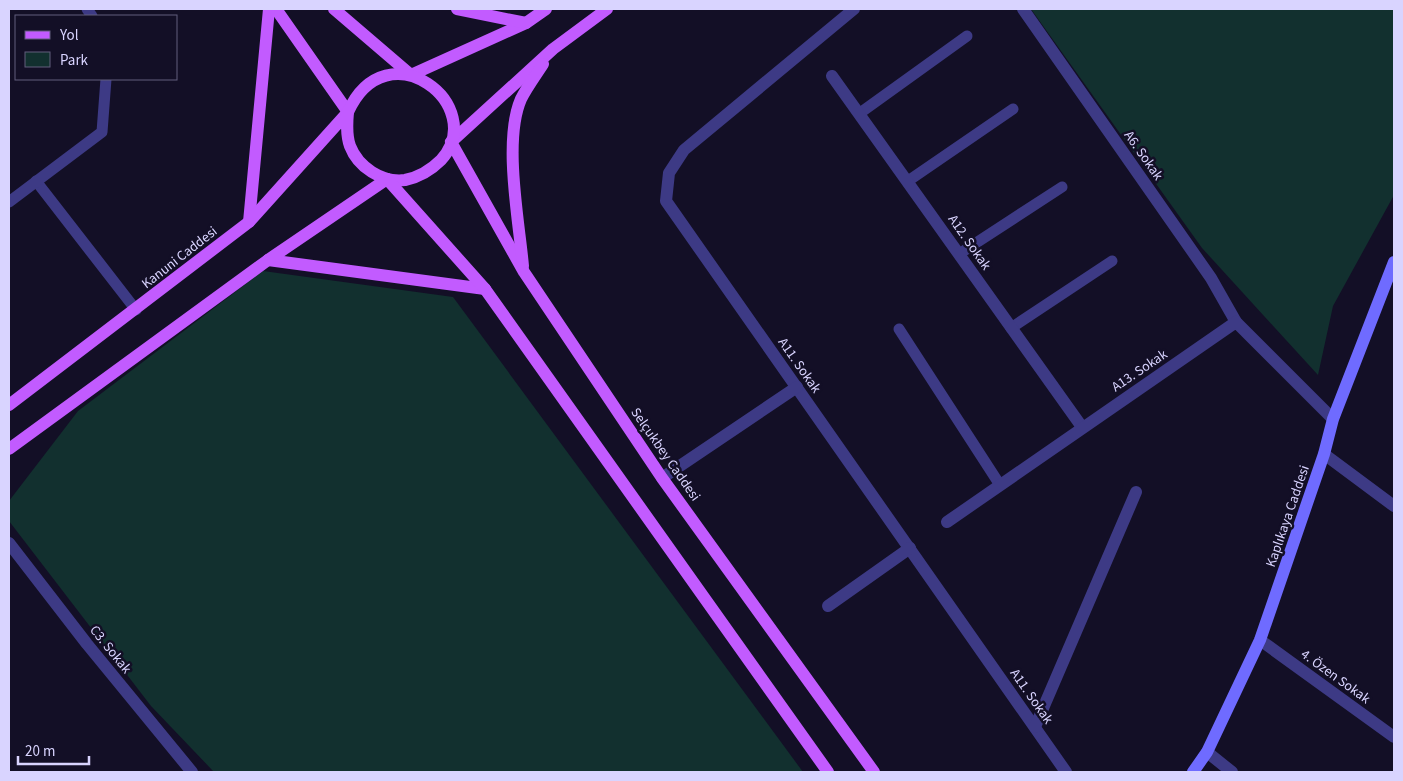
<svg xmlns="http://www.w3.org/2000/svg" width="1403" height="781" font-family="'Source Sans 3',sans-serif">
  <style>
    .green { fill: #12302f }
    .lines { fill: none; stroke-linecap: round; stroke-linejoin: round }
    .service { stroke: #3d3a85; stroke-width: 11 }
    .minor { stroke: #3d3a85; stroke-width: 12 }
    .tertiary { stroke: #3d3a85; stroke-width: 12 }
    .secondary { stroke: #6f6bff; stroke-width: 12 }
    .primary { stroke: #c25bff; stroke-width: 12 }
    .labels { text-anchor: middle; stroke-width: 5; stroke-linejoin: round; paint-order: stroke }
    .street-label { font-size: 14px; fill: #d9d4ff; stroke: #130f26 }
  </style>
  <rect width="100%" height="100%" fill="#130f26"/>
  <g class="green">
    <path d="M1031,9H1394V195L1333,306L1318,375L1202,248Z"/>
    <path d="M263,271L453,297L803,772H214L151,706L9,521V501L78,411Z"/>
  </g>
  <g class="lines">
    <g class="service">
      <path d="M87,9L92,16"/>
      <path d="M860,113L967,36"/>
      <path d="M36,181L136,310"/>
      <path d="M908,181L1013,109"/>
      <path d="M9,202L102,132L106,79"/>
      <path d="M959,254L1062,187"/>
      <path d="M1011,328L1112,261"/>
      <path d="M899,329L1000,485"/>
    </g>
    <g class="minor">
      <path d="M854,9L684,150L669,173L666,201L1066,772"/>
      <path d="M1023,9L1211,278L1236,322"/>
      <path d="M832,76L1082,427"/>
      <path d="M662,478L797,387"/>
      <path d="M947,522L1236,322L1333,419"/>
      <path d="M9,543L87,644L192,772"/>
      <path d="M828,606L910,548"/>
      <path d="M1260,640L1394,737"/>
      <path d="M1035,727L1136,492"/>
      <path d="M1207,752L1232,772"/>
    </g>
    <path class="tertiary" d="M1324,454L1394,506"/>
    <path class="secondary" d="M1193,772L1207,752L1260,640L1324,454L1333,419L1394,262"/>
    <g class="primary">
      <path d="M276,9L348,112"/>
      <path d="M334,9L411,75L526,23L546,9"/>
      <path d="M457,9L526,23"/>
      <path d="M607,9L553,49L451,142L524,272L662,478L874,772"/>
      <path d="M249,222L269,9"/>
      <path d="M268,260L485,289"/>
      <path d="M523,266C519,221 503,140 521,99C527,87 536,75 543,64"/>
      <path d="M9,405L249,222L348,112C387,26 490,106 441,160C431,170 420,177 405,180C382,183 358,167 350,146C346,135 347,123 348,112"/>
      <path d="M9,449L268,260L387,179L485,289L828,772"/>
    </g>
  </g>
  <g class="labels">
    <g class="street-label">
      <text transform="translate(1144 155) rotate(55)" y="5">A6. Sokak</text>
      <text transform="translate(970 242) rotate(55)" y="5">A12. Sokak</text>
      <text transform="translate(179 257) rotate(-38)" y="5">Kanuni Caddesi</text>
      <text transform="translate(800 365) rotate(55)" y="5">A11. Sokak</text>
      <text transform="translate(1139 370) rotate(-34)" y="5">A13. Sokak</text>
      <text transform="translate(666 454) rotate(55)" y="5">Selçukbey Caddesi</text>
      <text transform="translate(1287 516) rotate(-71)" y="5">Kaplıkaya Caddesi</text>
      <text transform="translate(111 649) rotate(51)" y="5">C3. Sokak</text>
      <text transform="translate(1336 676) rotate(36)" y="5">4. Özen Sokak</text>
      <text transform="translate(1032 696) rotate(55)" y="5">A11. Sokak</text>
    </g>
  </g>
  <rect width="1403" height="781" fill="none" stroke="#d9d4ff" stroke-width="20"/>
  <rect x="15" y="15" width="162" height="65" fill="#130f26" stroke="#625e7d"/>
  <rect x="25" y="31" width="25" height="8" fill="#c25bff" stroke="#625e7d"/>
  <text x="60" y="40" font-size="15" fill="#d9d4ff">Yol</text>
  <rect x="25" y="52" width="25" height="15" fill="#12302f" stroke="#625e7d"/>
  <text x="60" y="65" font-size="15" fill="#d9d4ff">Park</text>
  <path d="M18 756v8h71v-8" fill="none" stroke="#d9d4ff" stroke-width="2.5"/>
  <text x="25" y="756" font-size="15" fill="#d9d4ff" stroke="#130f26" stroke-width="4" paint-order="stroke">20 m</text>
</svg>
